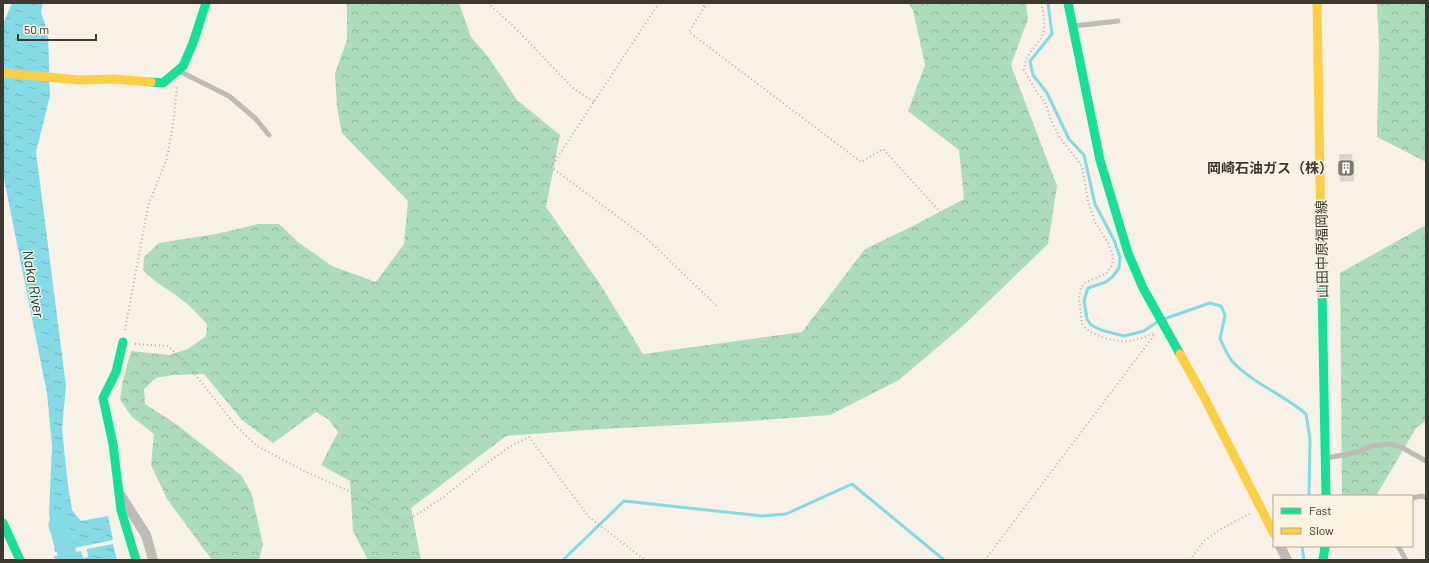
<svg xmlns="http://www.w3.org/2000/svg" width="1429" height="563" font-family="Barlow,'Noto Sans JP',sans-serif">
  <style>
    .forest { fill: url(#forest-crowns) }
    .water { fill: url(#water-ripples) }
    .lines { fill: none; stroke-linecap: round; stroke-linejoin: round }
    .stream { stroke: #84dbe5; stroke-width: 3 }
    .river { stroke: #84dbe5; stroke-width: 19 }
    .building { fill: #d9d5d4 }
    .path { stroke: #b2afac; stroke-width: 2; stroke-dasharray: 1 3; stroke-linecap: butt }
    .lane { stroke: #bdbab8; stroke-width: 5 }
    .street { stroke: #bdbab8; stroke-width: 10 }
    .fast { stroke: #16e098; stroke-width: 9 }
    .slow { stroke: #ffcf43; stroke-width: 9 }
    .labels { text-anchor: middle; stroke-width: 3; stroke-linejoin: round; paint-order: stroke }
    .poi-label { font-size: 14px; font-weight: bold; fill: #3d3932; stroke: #fdf3e1; text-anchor: end }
    .street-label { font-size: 14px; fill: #3d3932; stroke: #fdf3e1 }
    .water-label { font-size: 15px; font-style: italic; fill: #0a454d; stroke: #fdf3e1 }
  </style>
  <defs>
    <pattern id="forest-crowns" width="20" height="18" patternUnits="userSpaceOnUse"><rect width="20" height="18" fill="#addcbc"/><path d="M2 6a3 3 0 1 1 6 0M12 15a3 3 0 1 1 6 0" fill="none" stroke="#8eb399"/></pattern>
    <pattern id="water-ripples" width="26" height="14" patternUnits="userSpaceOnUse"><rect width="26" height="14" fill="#84dbe5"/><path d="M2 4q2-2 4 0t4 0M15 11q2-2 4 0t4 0" fill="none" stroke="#6db3ba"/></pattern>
  </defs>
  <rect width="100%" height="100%" fill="#f7f1e7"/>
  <g class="forest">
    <path d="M347,3H459L471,37L489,58L517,100L560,135L546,207L598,281L643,354L802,332L865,249L913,226L964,199L959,150L908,111L925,65L913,10L908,3H1026L1028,19L1011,65L1057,186L1048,244L966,323L899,380L830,415L736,422L602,429L506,436L411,508L421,560H368L353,531L350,481L321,465L338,432L328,419L316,412L273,443L242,420L204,374L173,375L156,378L144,389L145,404L176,424L241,475L251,492L263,544L259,560H212L167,499L151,465L154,434L131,416L120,399L123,380L131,351L169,355L188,349L206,336L207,324C200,317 193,309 186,303C172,291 156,284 143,270L144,257L159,243L216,234L258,224H279L298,242L332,266L376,282L404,244L408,201L342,133L337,107L335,73L347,40Z"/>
    <path d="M1377,3H1426V162L1377,137L1379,46Z"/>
    <path d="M1426,225V421L1416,428L1376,496H1342L1340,273Z"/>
  </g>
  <g class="water">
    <path d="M12,3H43L41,12L48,34L50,96L36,152L66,386L62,429L68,486L72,510L81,521L108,516L113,540L55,552L49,514L52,446L47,393L3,174V24Z"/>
    <path d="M113,544L117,560H55L54,556L81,551L83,558L88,557L87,549Z"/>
  </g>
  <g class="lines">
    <g class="stream">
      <path d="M1048,3L1052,34L1030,61L1033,75L1047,93L1069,139L1084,155L1095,204L1114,240L1120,257L1119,268L1113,276L1106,282L1088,288L1084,301L1087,319L1091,325L1101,330L1124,336L1144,331L1157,322"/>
      <path d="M1164,319L1210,303L1221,306L1225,315L1220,339C1224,346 1227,355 1232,361C1253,384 1283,394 1306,414L1310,439L1309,496"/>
      <path d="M1302,546L1304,560"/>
      <path d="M563,560L624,501L762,516L786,514L852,484L944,560"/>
    </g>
    <path class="river" d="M58,525L69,560"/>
  </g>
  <path class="building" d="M1339,154H1352L1354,181L1340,182Z"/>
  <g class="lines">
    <g class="path">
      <path d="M488,3L516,29L574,89L594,102"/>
      <path d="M659,3L551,167L645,237L718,307"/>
      <path d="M700,3L705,7"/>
      <path d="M707,3L689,32L861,162L883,149L943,215"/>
      <path d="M1041,3C1044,15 1047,29 1040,40C1033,50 1025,56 1024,70L1038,94L1045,102L1052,122L1060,138L1080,163L1083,170L1088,202L1095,222L1108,243L1113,256L1112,265L1106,274L1086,282L1081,287L1079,297L1082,324C1090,336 1117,343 1131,341C1139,339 1147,336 1155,333"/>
      <path d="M125,330L148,206L167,158L173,125L177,87"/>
      <path d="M135,344L168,346L186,363L236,426L257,446L304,471L351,492L403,522L416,515L445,496L479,469L509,447L529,437L589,517L645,560"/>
      <path d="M985,560L1155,334"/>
      <path d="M1190,560L1204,541L1221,529L1251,513"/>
    </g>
    <g class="lane">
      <path d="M1074,26L1118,21"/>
      <path d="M179,71L229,96L255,118L269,135"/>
      <path d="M1327,458L1358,452L1371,446L1391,444L1401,447L1426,461"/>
      <path d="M1412,498L1422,496L1426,498"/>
      <path d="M1398,546L1406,560"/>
    </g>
    <g class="street">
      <path d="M121,496L146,535L153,560"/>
      <path d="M1280,546L1287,560"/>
    </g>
    <g class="fast">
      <path d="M1068,3L1100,160L1128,253L1143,288L1180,354"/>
      <path d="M151,82L163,83L183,66L193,43L206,3"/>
      <path d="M1321,237L1326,496"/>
      <path d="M123,342L116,372L103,398L113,444L121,510L136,560"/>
      <path d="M3,523L20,560"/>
      <path d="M1323,560L1325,546"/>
    </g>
    <g class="slow">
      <path d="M1317,3L1321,237"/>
      <path d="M3,73L80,80L113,79L151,82"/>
      <path d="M1180,354L1204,397L1274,534"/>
    </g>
  </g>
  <defs>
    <symbol id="building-square" viewBox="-11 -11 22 22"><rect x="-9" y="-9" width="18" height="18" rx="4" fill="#7e7971" stroke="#fdf3e1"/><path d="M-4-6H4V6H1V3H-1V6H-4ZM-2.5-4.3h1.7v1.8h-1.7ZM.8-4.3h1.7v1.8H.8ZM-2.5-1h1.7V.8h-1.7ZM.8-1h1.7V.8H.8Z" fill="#fff"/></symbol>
  </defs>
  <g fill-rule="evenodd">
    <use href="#building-square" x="1336" y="158" width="20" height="20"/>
  </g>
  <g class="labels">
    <g class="poi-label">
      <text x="1333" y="173">岡崎石油ガス（株）</text>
    </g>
    <g class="street-label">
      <text transform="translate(1322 249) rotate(-91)" y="5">山田中原福岡線</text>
    </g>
    <g class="water-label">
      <text transform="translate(33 284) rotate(80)" y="5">Naka River</text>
    </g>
  </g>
  <rect width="1429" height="563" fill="none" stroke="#3d3932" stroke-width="8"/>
  <rect x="1273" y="495" width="140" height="52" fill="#fdf3e1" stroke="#b0a99b"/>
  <rect x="1281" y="508" width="20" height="6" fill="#16e098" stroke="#b0a99b"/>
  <text x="1309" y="515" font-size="12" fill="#3d3932">Fast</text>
  <rect x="1281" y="528" width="20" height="6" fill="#ffcf43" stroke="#b0a99b"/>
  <text x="1309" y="535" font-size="12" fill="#3d3932">Slow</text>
  <path d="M18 34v6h78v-6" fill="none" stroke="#3d3932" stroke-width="2"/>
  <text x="24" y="34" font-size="12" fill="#3d3932" stroke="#fdf3e1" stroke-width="3" paint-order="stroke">50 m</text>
</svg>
